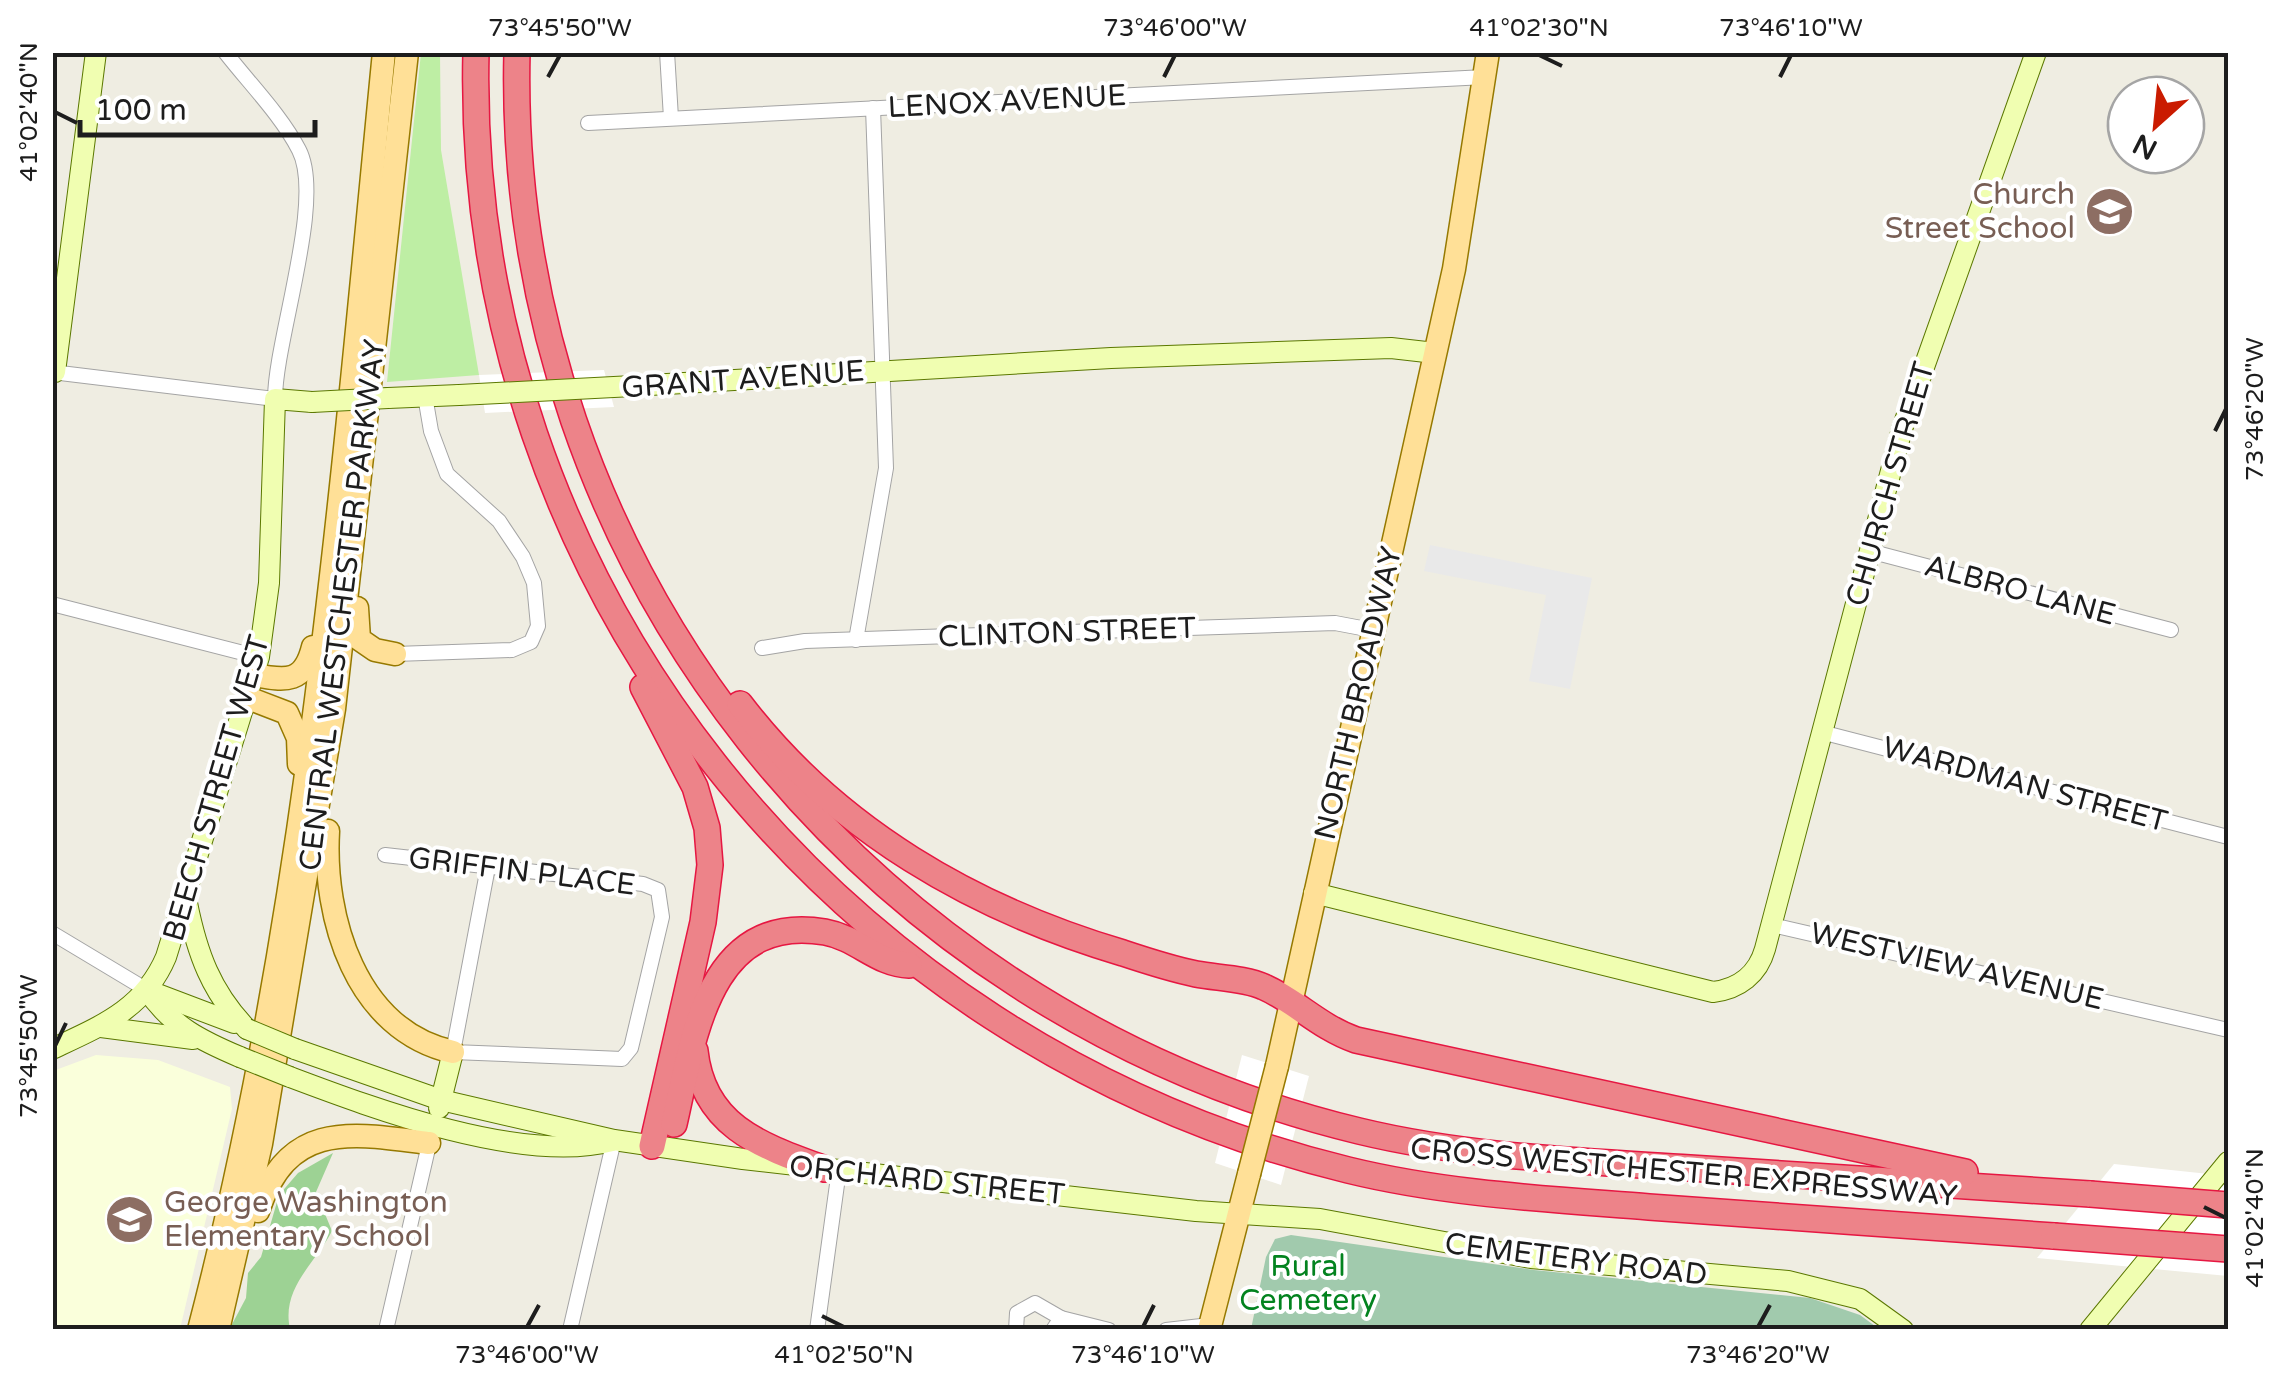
<svg xmlns="http://www.w3.org/2000/svg" width="2281" height="1382" font-family="'Varela Round',sans-serif">
  <style>
    .education { fill: #faffdb }
    .grass { fill: #beeea4 }
    .forest { fill: #9dd294 }
    .cemetery { fill: #a1caad }
    .parking { fill: #e9e9e9 }
    .pier { fill: #fff }
    .lines { fill: none; stroke-linecap: round; stroke-linejoin: round }
    .street-casing { stroke: #a4a4a4; stroke-width: 16 }
    .secondary-casing { stroke: #5b7800; stroke-width: 22 }
    .primary-casing { stroke: #967900; stroke-width: 25 }
    .highway-casing { stroke: #e61742; stroke-width: 28 }
    .street { stroke: #fff; stroke-width: 14 }
    .secondary { stroke: #f0feb1; stroke-width: 20 }
    .primary { stroke: #ffe097; stroke-width: 22 }
    .highway { stroke: #ed8389; stroke-width: 25 }
    .secondary-bridge-casing { stroke: #5b7800; stroke-width: 22; stroke-linecap: butt }
    .primary-bridge-casing { stroke: #967900; stroke-width: 25; stroke-linecap: butt }
    .highway-bridge-casing { stroke: #e61742; stroke-width: 28; stroke-linecap: butt }
    .secondary-bridge { stroke: #f0feb1; stroke-width: 20 }
    .primary-bridge { stroke: #ffe097; stroke-width: 22 }
    .highway-bridge { stroke: #ed8389; stroke-width: 25 }
    .ticks { fill: none; stroke: #1d1d1d; stroke-width: 4 }
    .labels { text-anchor: middle; stroke-width: 8; stroke-linejoin: round; paint-order: stroke }
    .street-label { font-size: 30px; fill: #1d1d1d; stroke: #fff }
    .education-label { font-size: 30px; fill: #785e54; stroke: #fff; text-anchor: end }
    .park-label { font-size: 30px; fill: #03831f; stroke: #fff }
    .neatline { fill: none; stroke: #1d1d1d; stroke-width: 4 }
    .ticks-label { font-size: 25px; text-anchor: middle; fill: #1d1d1d }
  </style>
  <rect width="100%" height="100%" fill="#efede2"/>
  <path class="education" d="M96,1055L158,1060L230,1087L232,1109L180,1329H53V1071Z"/>
  <path class="grass" d="M421,53H440L441,150L479,375L387,382Z"/>
  <path class="forest" d="M333,1153L316,1192L332,1231C315,1264 281,1288 290,1329L229,1330L246,1298L248,1273L261,1257L279,1195L298,1173Z"/>
  <path class="cemetery" d="M1291,1235L1534,1270L1810,1298L1860,1315L1879,1329H1251L1266,1257L1275,1239Z"/>
  <path class="parking" d="M1430,545L1592,578L1570,689L1529,681L1546,595L1424,571Z"/>
  <g class="pier">
    <path d="M604,370L614,407L485,413L479,375Z"/>
    <path d="M1242,1055L1309,1076L1281,1185L1215,1163Z"/>
    <path d="M2114,1164L2228,1176V1276L2037,1258Z"/>
  </g>
  <g class="lines">
    <defs>
      <g id="street">
        <path d="M667,52L671,118"/>
        <path d="M588,123L1485,77"/>
        <path d="M52,372L275,399C275,340 325,200 299,150C281,115 249,83 225,52"/>
        <path d="M1869,551L2171,630"/>
        <path d="M52,604L259,657"/>
        <path d="M856,640L886,468L873,108"/>
        <path d="M762,648L805,641L1335,623L1372,630"/>
        <path d="M395,654L512,650L531,642L538,626L534,583L523,557L499,521L447,474L431,431L425,396"/>
        <path d="M1821,732L2228,837"/>
        <path d="M385,855L643,884L658,890L662,917L631,1048L622,1059L453,1052L488,867"/>
        <path d="M1772,925L2228,1030"/>
        <path d="M52,933L147,990"/>
        <path d="M1061,1318L1109,1330"/>
        <path d="M386,1330L430,1140"/>
        <path d="M570,1330L614,1140"/>
        <path d="M817,1330L839,1170"/>
        <path d="M1016,1330L1017,1313L1035,1303L1061,1318L1053,1330"/>
        <path d="M1166,1330L1210,1325"/>
      </g>
      <g id="secondary">
        <path d="M55,372L96,52"/>
        <path d="M633,386L1111,358L1391,348L1435,353"/>
        <path d="M388,398L459,395"/>
        <path d="M1314,893L1713,992C1739,989 1758,974 1765,949L1902,429L2036,52"/>
        <path d="M187,903C197,953 211,992 247,1029"/>
        <path d="M147,990C171,1026 202,1041 240,1057"/>
        <path d="M147,990L234,1023"/>
        <path d="M101,1027L193,1039"/>
        <path d="M52,1049C101,1026 144,1009 166,957L259,657L269,583L275,399L312,402"/>
        <path d="M295,1049L441,1100L614,1140L743,1159L1196,1211L1320,1219L1531,1258L1788,1281L1860,1299L1903,1330"/>
        <path d="M290,1077C375,1109 522,1164 612,1141"/>
        <path d="M439,1108L453,1052"/>
        <path d="M2090,1330L2228,1162"/>
      </g>
      <g id="primary">
        <path d="M357,608L359,639L375,650L395,654"/>
        <path d="M254,675C287,681 304,683 313,647"/>
        <path d="M248,698L287,713L298,738L299,764"/>
        <path d="M328,831C323,917 355,1030 453,1052"/>
        <path d="M1277,1066L1454,269L1488,52"/>
        <path d="M258,1211C288,1120 351,1133 429,1143"/>
        <path d="M199,1330C308,912 342,480 384,52"/>
        <path d="M218,1330L261,1144L334,709L407,52"/>
        <path d="M1209,1330L1249,1174"/>
      </g>
      <g id="highway">
        <path d="M476,52C463,585 835,1045 1348,1170C1446,1194 1548,1199 1649,1207C1784,1217 1919,1226 2054,1236"/>
        <path d="M517,52C504,565 865,1012 1359,1131C1466,1157 1580,1161 1690,1168C1823,1176 1956,1185 2090,1194"/>
        <path d="M643,687L695,787L707,828L710,865L703,922L652,1146"/>
        <path d="M740,704C836,830 974,909 1123,953C1147,961 1172,969 1196,974C1217,978 1245,978 1264,987C1296,1001 1319,1027 1356,1040L1965,1172"/>
        <path d="M695,1051C703,1127 762,1146 825,1169"/>
        <path d="M674,1124C693,1042 707,912 825,932C858,938 877,964 909,965"/>
      </g>
    </defs>
    <use href="#street" class="street-casing"/>
    <use href="#secondary" class="secondary-casing"/>
    <use href="#primary" class="primary-casing"/>
    <use href="#highway" class="highway-casing"/>
    <use href="#street" class="street"/>
    <use href="#secondary" class="secondary"/>
    <use href="#primary" class="primary"/>
    <use href="#highway" class="highway"/>
    <defs>
      <g id="secondary-bridge">
        <path d="M459,395L633,386"/>
        <path d="M312,402L388,398"/>
        <path d="M247,1029L295,1049"/>
        <path d="M240,1057L290,1077"/>
      </g>
      <path id="primary-bridge" d="M1249,1174L1277,1066"/>
      <g id="highway-bridge">
        <path d="M2090,1194L2228,1205"/>
        <path d="M2054,1236L2228,1249"/>
      </g>
    </defs>
    <use href="#secondary-bridge" class="secondary-bridge-casing"/>
    <use href="#primary-bridge" class="primary-bridge-casing"/>
    <use href="#highway-bridge" class="highway-bridge-casing"/>
    <use href="#secondary-bridge" class="secondary-bridge"/>
    <use href="#primary-bridge" class="primary-bridge"/>
    <use href="#highway-bridge" class="highway-bridge"/>
  </g>
  <path class="ticks" d="M1539,55L1562,66M548,77L560,55M1164,77L1175,55M1780,77L1791,55M55,112L77,123M2215,431L2226,409M55,1046L66,1023M2204,1207L2226,1218M822,1316L844,1327M527,1327L539,1305M1143,1327L1154,1305M1758,1327L1770,1305"/>
  <defs>
    <symbol id="school-disc" viewBox="-11 -11 22 22"><circle r="9.5" fill="#8d6e63" stroke="#fff"/><path d="M0-5L7-2L0 1L-7-2ZM-4 1L0 2.5L4 1V4Q0 6-4 4Z" fill="#fff"/></symbol>
  </defs>
  <g fill-rule="evenodd">
    <use href="#school-disc" x="2082" y="184" width="55" height="55"/>
    <use href="#school-disc" x="102" y="1192" width="55" height="55"/>
  </g>
  <g class="labels">
    <g class="street-label">
      <text transform="translate(1007 101) rotate(-3)" y="10">LENOX AVENUE</text>
      <text transform="translate(743 379) rotate(-4)" y="10">GRANT AVENUE</text>
      <text transform="translate(1890 484) rotate(-74)" y="10">CHURCH STREET</text>
      <text transform="translate(2020 590) rotate(15)" y="10">ALBRO LANE</text>
      <text transform="translate(342 605) rotate(-83)" y="10">CENTRAL WESTCHESTER PARKWAY</text>
      <text transform="translate(1067 632) rotate(-2)" y="10">CLINTON STREET</text>
      <text transform="translate(1358 693) rotate(-77)" y="10">NORTH BROADWAY</text>
      <text transform="translate(2025 784) rotate(15)" y="10">WARDMAN STREET</text>
      <text transform="translate(216 788) rotate(-74)" y="10">BEECH STREET WEST</text>
      <text transform="translate(522 871) rotate(7)" y="10">GRIFFIN PLACE</text>
      <text transform="translate(1957 966) rotate(13)" y="10">WESTVIEW AVENUE</text>
      <text transform="translate(1684 1172) rotate(5)" y="10">CROSS WESTCHESTER EXPRESSWAY</text>
      <text transform="translate(927 1180) rotate(6)" y="10">ORCHARD STREET</text>
      <text transform="translate(1576 1259) rotate(7)" y="10">CEMETERY ROAD</text>
    </g>
    <g class="education-label">
      <text x="2075" y="204">Church<tspan x="2075" dy="34">Street School</tspan></text>
      <text x="164" y="1212" text-anchor="start">George Washington<tspan x="164" dy="34">Elementary School</tspan></text>
    </g>
    <g class="park-label">
      <text x="1308" y="1276">Rural<tspan x="1308" dy="34">Cemetery</tspan></text>
    </g>
  </g>
  <rect width="2281" height="1382" fill="none" stroke="#ffffff" stroke-width="110"/>
  <g transform="translate(2156 125) rotate(207)"><circle r="48" fill="#ffffff" stroke="#a5a5a5" stroke-width="2.5"/>
  <path d="M0-8L18 38L0 25L-18 38Z" fill="#ca1b00"/>
  <text y="-15" font-size="28" font-weight="bold" text-anchor="middle" fill="#1d1d1d">N</text>
  </g>
  <path d="M80 120v15h235v-15" fill="none" stroke="#1d1d1d" stroke-width="5"/>
  <text x="95" y="120" font-size="30" fill="#1d1d1d" stroke="#ffffff" stroke-width="8" paint-order="stroke">100 m</text>
  <rect x="55" y="55" width="2171" height="1272" class="neatline"/>
  <g class="ticks-label">
    <text x="560" y="36">73°45'50"W</text>
    <text x="1175" y="36">73°46'00"W</text>
    <text x="1539" y="36">41°02'30"N</text>
    <text x="1791" y="36">73°46'10"W</text>
    <text transform="translate(28 112) rotate(-90)" y="9">41°02'40"N</text>
    <text transform="translate(2254 409) rotate(-90)" y="9">73°46'20"W</text>
    <text transform="translate(28 1046) rotate(-90)" y="9">73°45'50"W</text>
    <text transform="translate(2254 1218) rotate(-90)" y="9">41°02'40"N</text>
    <text x="527" y="1363">73°46'00"W</text>
    <text x="844" y="1363">41°02'50"N</text>
    <text x="1143" y="1363">73°46'10"W</text>
    <text x="1758" y="1363">73°46'20"W</text>
  </g>
</svg>
